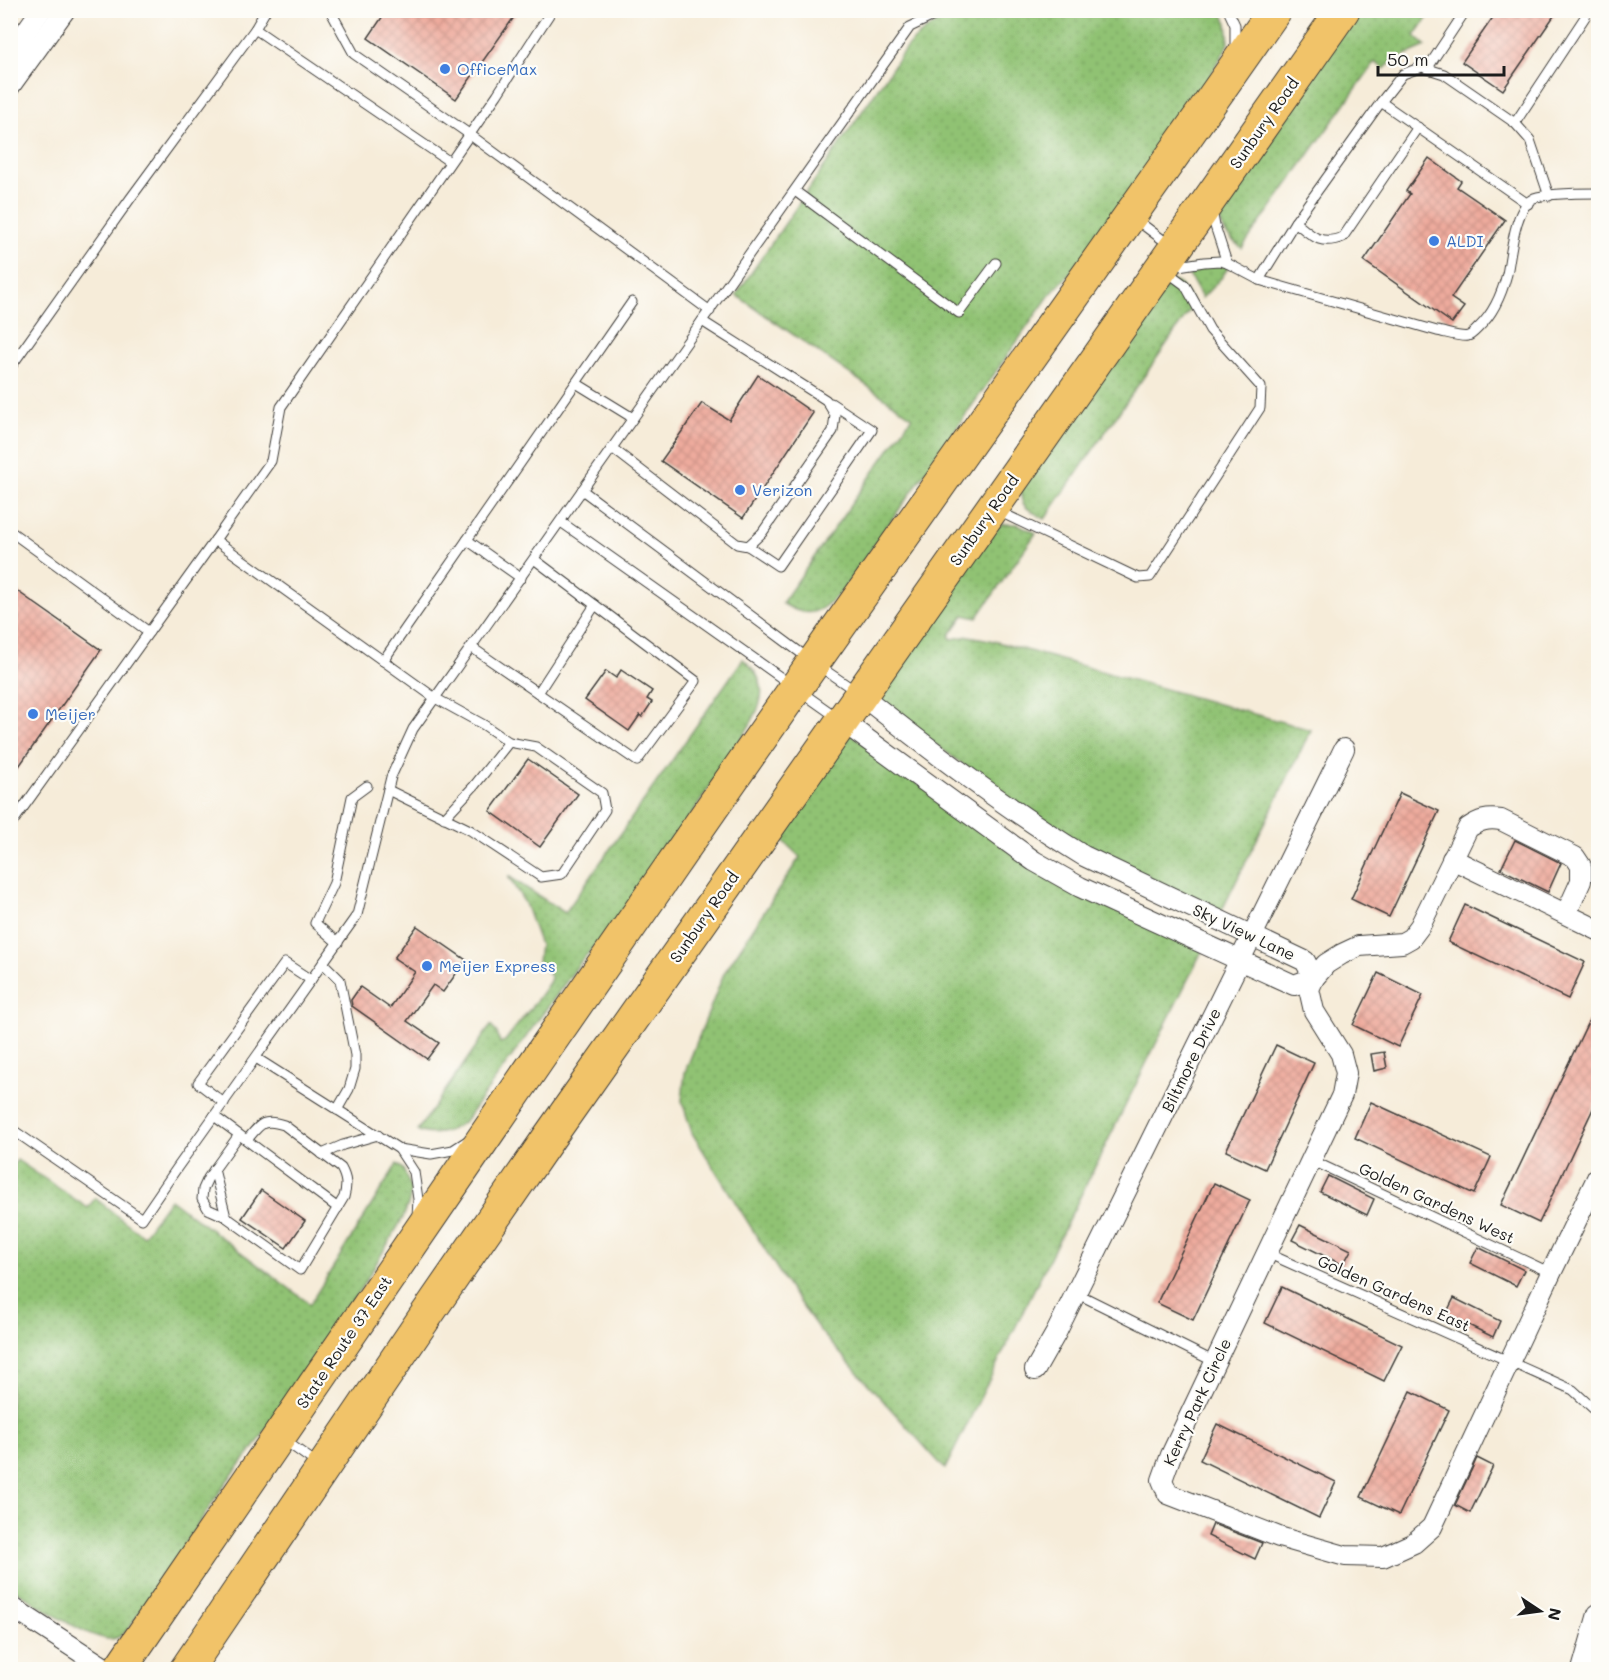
<svg xmlns="http://www.w3.org/2000/svg" width="1609" height="1680" font-family="Mali,sans-serif">
  <style>
    .grass { fill: url(#grass-dots); stroke: #566f48; stroke-width: 1.5 }
    .building { fill: url(#building-cross-hatch) }
    .lines { fill: none; stroke-linecap: round; stroke-linejoin: round }
    .lane-casing { stroke: #3d3b38; stroke-width: 11 }
    .street-casing { stroke: #3d3b38; stroke-width: 22 }
    .highway-casing { stroke: #3d3b38; stroke-width: 35 }
    .lane { stroke: #fff; stroke-width: 9 }
    .street { stroke: #fff; stroke-width: 20 }
    .highway { stroke: #f1c369; stroke-width: 33 }
    .shop-dot { fill: #3f7fe0; stroke: #fdfcf7; stroke-width: 2 }
    .labels { text-anchor: middle; stroke-width: 4.5; stroke-linejoin: round; paint-order: stroke }
    .shop-label { font-size: 16px; fill: #366cbe; stroke: #fdfcf7; text-anchor: start }
    .street-label { font-size: 16px; fill: #1c1c1c; stroke: #fdfcf7 }
  </style>
  <defs>
    <pattern id="grass-dots" width="8" height="8" patternUnits="userSpaceOnUse" patternTransform="scale(1.5)"><rect width="8" height="8" fill="#90c273"/><path d="M2 2h.1M6 6h.1" fill="none" stroke="#7ca663" stroke-width="1.8" stroke-linecap="round"/></pattern>
    <pattern id="building-cross-hatch" width="8" height="8" patternUnits="userSpaceOnUse" patternTransform="scale(1.5)"><rect width="8" height="8" fill="#eeab9d"/><path d="M0 0l8 8M0 8l8-8" fill="none" stroke="#cc9387"/></pattern>
  </defs>
  <rect width="100%" height="100%" fill="#fdfcf7"/>
  <filter id="ink" filterUnits="userSpaceOnUse"><feTurbulence type="fractalNoise" baseFrequency=".0167" numOctaves="2"/><feDisplacementMap in="SourceGraphic" scale="12" xChannelSelector="R" yChannelSelector="G"/><feConvolveMatrix kernelMatrix="1 2 1 2 8 2 1 2 1" color-interpolation-filters="sRGB"/></filter>
  <filter id="wash" filterUnits="userSpaceOnUse"><feTurbulence type="fractalNoise" baseFrequency=".008" numOctaves="4" result="noise"/><feDisplacementMap in="SourceGraphic" scale="24" xChannelSelector="R" yChannelSelector="G"/><feGaussianBlur stdDeviation="1.35" result="paint"/><feColorMatrix in="noise" values="0 0 0 0 0 0 0 0 0 0 0 0 0 0 0 0 0 1.4 0 .05"/><feComposite in="paint" operator="in"/></filter>
  <g filter="url(#wash)">
    <rect width="100%" height="100%" fill="#f6ecd9"/>
    <g class="grass">
      <path d="M961,10L1221,11L1227,23L1229,43L1204,87L1081,261L1049,296L842,591C820,612 810,621 782,603L912,417L736,295L905,49C921,31 939,21 961,10Z"/>
      <path d="M1357,11H1432L1415,36L1426,46L1394,60L1384,69L1375,62L1242,248C1226,236 1219,228 1219,208Z"/>
      <path d="M1205,263L1229,266L1222,277L1202,298L1189,275L1187,268Z"/>
      <path d="M1171,280L1181,285L1195,306L1188,313L1045,519C1030,510 1019,508 1021,488Z"/>
      <path d="M1003,524H1018L1036,533L977,618L964,615L949,636L952,639L969,636L990,640L1311,730L1219,916L1057,833L872,698L992,529Z"/>
      <path d="M743,659C755,669 764,681 761,698C759,716 734,749 724,765C680,833 636,901 582,960L465,1121C451,1132 434,1137 417,1131L491,1025L497,1033L500,1043L505,1041C520,1021 537,1002 550,981L551,977L538,962L540,945L525,903L508,876L565,913Z"/>
      <path d="M848,732L1021,859L1203,949L945,1469L821,1332L791,1291L692,1133L682,1101L685,1072L724,973L800,857L776,834Z"/>
      <path d="M17,1160L88,1208L95,1198L143,1236L170,1199L310,1304L397,1164L403,1169L411,1189L409,1202L403,1218L367,1279L254,1448L227,1481L130,1627C125,1633 119,1639 111,1639C88,1640 31,1600 11,1587L10,1169Z"/>
    </g>
    <g id="blocks">
      <g class="building">
        <path d="M387,10H519L456,99L368,38Z"/>
        <path d="M1498,10H1558L1503,90L1462,62Z"/>
        <path d="M1429,158L1461,181L1457,187L1505,220L1451,298L1464,307L1452,323L1364,261L1410,194L1406,191Z"/>
        <path d="M758,375L813,413L743,518L661,461L702,403L729,420Z"/>
        <path d="M10,586L101,650L10,779Z"/>
        <path d="M621,670L652,691L647,699L652,702L642,717L640,715L629,731L585,700L606,671L616,678Z"/>
        <path d="M528,759L578,794L540,847L490,811Z"/>
        <path d="M1400,793L1439,811L1389,917L1351,899Z"/>
        <path d="M1515,840L1561,863L1548,892L1501,869Z"/>
        <path d="M1465,905L1585,962L1568,999L1448,942Z"/>
        <path d="M417,926L466,960L443,992L433,985L407,1021L439,1043L427,1059L352,1006L351,1000L360,987L390,1008L415,972L394,958Z"/>
        <path d="M1378,973L1423,995L1398,1047L1353,1025Z"/>
        <path d="M1599,999V1096L1539,1223L1501,1205Z"/>
        <path d="M1276,1045L1314,1063L1265,1169L1226,1151Z"/>
        <path d="M1384,1052L1387,1068L1374,1071L1371,1054Z"/>
        <path d="M1371,1102L1491,1157L1474,1194L1355,1138Z"/>
        <path d="M1328,1176L1374,1199L1367,1215L1320,1192Z"/>
        <path d="M1214,1183L1250,1200L1193,1320L1157,1303Z"/>
        <path d="M261,1190L305,1221L286,1248L242,1218Z"/>
        <path d="M1300,1225L1351,1250L1343,1265L1292,1240Z"/>
        <path d="M1478,1247L1524,1270L1516,1286L1470,1263Z"/>
        <path d="M1282,1287L1402,1345L1384,1381L1265,1323Z"/>
        <path d="M1454,1298L1500,1321L1493,1337L1446,1314Z"/>
        <path d="M1411,1391L1449,1410L1399,1515L1361,1497Z"/>
        <path d="M1217,1424L1336,1482L1319,1518L1200,1460Z"/>
        <path d="M1477,1458L1493,1466L1470,1513L1455,1505Z"/>
        <path d="M1213,1524L1262,1543L1255,1559L1208,1536Z"/>
      </g>
    </g>
  </g>
  <g filter="url(#ink)">
    <use href="#blocks" fill-opacity="0" stroke="#3d3b38" stroke-width="1.5"/>
    <g class="lines">
      <defs>
        <g id="lane">
          <path d="M330,10L354,54L469,134L710,311"/>
          <path d="M1228,10L1235,25V49"/>
          <path d="M255,29L450,162"/>
          <path d="M1427,69L1466,10"/>
          <path d="M1381,102L1528,204"/>
          <path d="M1515,123L1585,17V10"/>
          <path d="M795,191L959,313L996,263"/>
          <path d="M1212,210L1215,226L1227,263"/>
          <path d="M1134,218L1171,246"/>
          <path d="M1295,222C1312,236 1320,246 1343,237L1418,127"/>
          <path d="M1172,267L1204,262L1220,261L1227,263L1259,280L1437,331C1444,332 1462,338 1468,336C1472,335 1476,330 1479,327C1493,314 1502,293 1507,274C1511,256 1514,207 1534,198C1548,193 1583,193 1598,193"/>
          <path d="M1259,280L1295,222L1381,102L1403,74L1422,67L1444,74L1515,123L1530,140L1549,196"/>
          <path d="M10,368L130,199L255,29L266,10"/>
          <path d="M576,383L633,418"/>
          <path d="M612,448L737,544L748,546L762,533L833,431L835,415L826,400L702,321"/>
          <path d="M582,490L813,662L857,692"/>
          <path d="M998,511L1138,578L1150,577L1260,408L1261,387L1210,330L1185,285L1166,271"/>
          <path d="M561,522L838,718"/>
          <path d="M10,531L149,632"/>
          <path d="M215,540L271,461L281,407L497,95L552,10"/>
          <path d="M467,540L521,578"/>
          <path d="M748,546L778,566L872,430L831,403"/>
          <path d="M471,647L637,761L696,681L534,559"/>
          <path d="M383,661L632,302"/>
          <path d="M538,693L595,605"/>
          <path d="M444,818L474,786L509,742"/>
          <path d="M10,826L215,540L435,698L484,725L509,742L536,747L602,793L605,810L562,874L541,877L470,830L388,790"/>
          <path d="M338,943L315,923L334,883L352,797L367,786"/>
          <path d="M323,963L340,980L355,1055V1069L349,1089L337,1110"/>
          <path d="M256,1058L399,1149L431,1154L453,1150L467,1141"/>
          <path d="M224,1103L198,1083L285,963L311,980"/>
          <path d="M214,1116L338,1208"/>
          <path d="M10,1128L142,1219L177,1168L357,915L391,777L413,729L910,27L946,10"/>
          <path d="M239,1135L208,1178L203,1189L202,1199L208,1209L226,1217L300,1270L344,1197C347,1186 347,1179 341,1168L284,1125C263,1118 260,1124 247,1140"/>
          <path d="M399,1149L414,1172L418,1199L417,1217"/>
          <path d="M322,1154L343,1145L378,1135"/>
          <path d="M1311,1160L1551,1273"/>
          <path d="M214,1169L226,1217"/>
          <path d="M1267,1253L1573,1390L1598,1413"/>
          <path d="M1076,1293L1215,1362"/>
          <path d="M284,1440L319,1465"/>
        </g>
        <g id="street">
          <path d="M10,54L41,10"/>
          <path d="M10,86L65,10"/>
          <path d="M861,695C933,752 1006,808 1084,856L1305,961L1314,978"/>
          <path d="M842,721L1034,861L1080,887L1294,985L1314,978"/>
          <path d="M1452,859L1598,930"/>
          <path d="M1566,914L1581,881V866L1575,857L1501,820C1487,818 1480,820 1468,828L1420,926L1411,938L1402,943L1359,946L1342,954L1326,964L1314,978L1309,989L1314,1011L1341,1054L1346,1073L1342,1095L1171,1455L1162,1480L1168,1494L1279,1537L1345,1556L1383,1557L1414,1543L1432,1527L1551,1273L1598,1176"/>
          <path d="M1035,1370L1056,1333L1344,749"/>
          <path d="M10,1606L108,1670"/>
          <path d="M1582,1670L1598,1614"/>
        </g>
        <g id="highway">
          <path d="M119,1670C303,1405 482,1138 666,874C866,584 1073,299 1275,10"/>
          <path d="M186,1670L423,1320L550,1136L1343,10"/>
        </g>
      </defs>
      <use href="#lane" class="lane-casing"/>
      <use href="#street" class="street-casing"/>
      <use href="#highway" class="highway-casing"/>
      <use href="#lane" class="lane"/>
      <use href="#street" class="street"/>
      <use href="#highway" class="highway"/>
    </g>
  </g>
  <g class="shop-dot">
    <circle cx="445" cy="69" r="6"/>
    <circle cx="1434" cy="241" r="6"/>
    <circle cx="740" cy="490" r="6"/>
    <circle cx="33" cy="714" r="6"/>
    <circle cx="427" cy="966" r="6"/>
  </g>
  <g class="labels">
    <g class="shop-label">
      <text x="457" y="75">OfficeMax</text>
      <text x="1446" y="247">ALDI</text>
      <text x="752" y="496">Verizon</text>
      <text x="45" y="720">Meijer</text>
      <text x="439" y="972">Meijer Express</text>
    </g>
    <g class="street-label">
      <text transform="translate(1264 123) rotate(-55)" y="6">Sunbury Road</text>
      <text transform="translate(984 520) rotate(-55)" y="6">Sunbury Road</text>
      <text transform="translate(704 917) rotate(-55)" y="6">Sunbury Road</text>
      <text transform="translate(1244 932) rotate(25)" y="6">Sky View Lane</text>
      <text transform="translate(1191 1060) rotate(-64)" y="6">Biltmore Drive</text>
      <text transform="translate(1437 1203) rotate(25)" y="6">Golden Gardens West</text>
      <text transform="translate(1394 1293) rotate(24)" y="6">Golden Gardens East</text>
      <text transform="translate(344 1342) rotate(-56)" y="6">State Route 37 East</text>
      <text transform="translate(1197 1402) rotate(-65)" y="6">Kerry Park Circle</text>
    </g>
  </g>
  <rect width="1609" height="1680" fill="none" stroke="#fdfcf7" stroke-width="36"/>
  <g transform="translate(1540 1611) rotate(103)" stroke="#fdfcf7" stroke-width="4.5" paint-order="stroke">
  <path d="M0-4.5L10 22L0 15L-10 22Z" fill="#1c1c1c"/>
  <text y="-9" font-size="16" font-weight="bold" text-anchor="middle" fill="#1c1c1c">N</text>
  </g>
  <path d="M1378 66v9h126v-9" fill="none" stroke="#1c1c1c" stroke-width="3"/>
  <text x="1387" y="66" font-size="18" fill="#1c1c1c" stroke="#fdfcf7" stroke-width="4.5" paint-order="stroke">50 m</text>
</svg>
